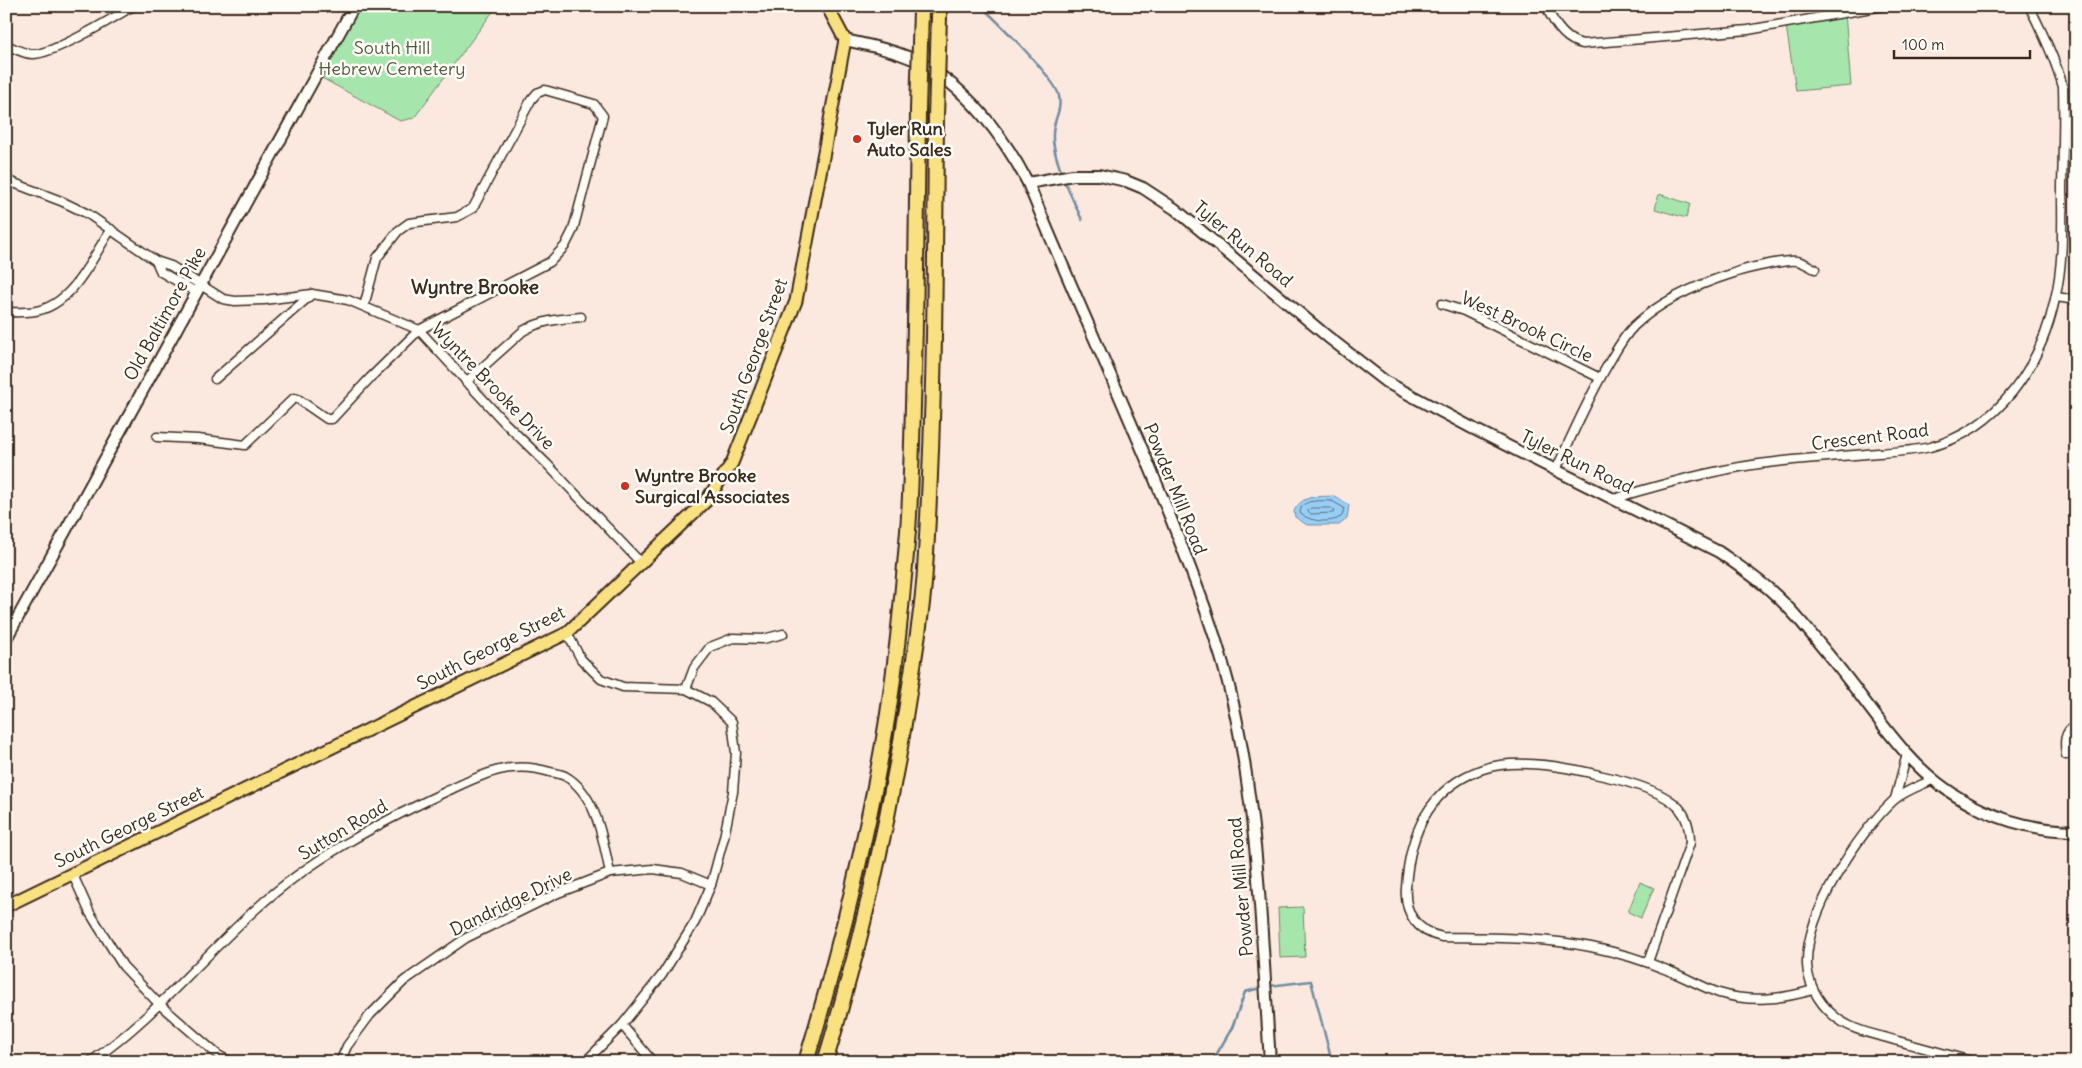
<svg xmlns="http://www.w3.org/2000/svg" width="2082" height="1068" font-family="Delius,sans-serif">
  <style>
    .green { fill: #a6e5ac; stroke: #708865 }
    .water { fill: #97cef6; stroke: #728ca0 }
    .lines { fill: none; stroke-linecap: round; stroke-linejoin: round }
    .shore { stroke: #606c74; stroke-width: 1 }
    .stream { stroke: #728ca0; stroke-width: 2.5 }
    .street-casing { stroke: #3b2a1e; stroke-width: 11 }
    .secondary-casing { stroke: #3b2a1e; stroke-width: 14 }
    .primary-casing { stroke: #3b2a1e; stroke-width: 15 }
    .highway-casing { stroke: #3b2a1e; stroke-width: 18 }
    .street { stroke: #fdfcf7; stroke-width: 8 }
    .secondary { stroke: #fdfcf7; stroke-width: 10 }
    .primary { stroke: #f9e181; stroke-width: 11 }
    .highway { stroke: #f9e181; stroke-width: 14 }
    .highway-bridge-casing { stroke: #3b2a1e; stroke-width: 18; stroke-linecap: butt }
    .highway-bridge { stroke: #f9e181; stroke-width: 14 }
    .poi-dot { fill: #c8321e; stroke: #fdfcf7; stroke-width: 2 }
    .labels { text-anchor: middle; stroke-width: 5; stroke-linejoin: round; paint-order: stroke }
    .park-label { font-size: 18px; fill: #565942; stroke: #fdfcf7 }
    .poi-label { font-size: 18px; font-weight: bold; fill: #3b2a1e; stroke: #fdfcf7; text-anchor: start }
    .street-label { font-size: 18px; fill: #3b2a1e; stroke: #fdfcf7 }
    .neighbourhood-label { font-size: 19px; font-weight: bold; fill: #3b2a1e; stroke: #fdfcf7 }
  </style>
  <rect width="100%" height="100%" fill="#fbe9e0"/>
  <filter id="ink" filterUnits="userSpaceOnUse"><feTurbulence type="fractalNoise" baseFrequency=".02" numOctaves="2"/><feDisplacementMap in="SourceGraphic" scale="10" xChannelSelector="R" yChannelSelector="G"/><feConvolveMatrix kernelMatrix="1 2 1 2 8 2 1 2 1" color-interpolation-filters="sRGB"/></filter>
  <g filter="url(#ink)">
    <g class="green">
      <path d="M360,6H497L414,118L400,121L320,77Z"/>
      <path d="M1845,13L1851,86L1796,91L1785,19Z"/>
      <path d="M1659,194L1690,204L1686,218L1655,209Z"/>
      <path d="M1640,882L1654,888L1641,918L1628,912Z"/>
      <path d="M1303,907L1305,957L1280,958L1278,908Z"/>
    </g>
    <path class="water" d="M1334,496L1349,505L1347,519L1339,525H1307L1295,517L1294,511C1303,494 1317,497 1334,496Z"/>
    <g class="lines">
      <g class="shore">
        <path d="M1332,501L1344,508L1342,516C1332,524 1309,522 1300,513C1301,498 1320,501 1332,501Z"/>
        <path d="M1311,508H1331L1335,511L1333,513L1311,514L1308,511Z"/>
      </g>
      <g class="stream">
        <path d="M981,6C996,20 1057,80 1059,96C1062,112 1053,120 1053,134C1052,148 1058,161 1062,175"/>
        <path d="M1064,180L1082,220"/>
        <path d="M1269,986L1311,981L1332,1062"/>
        <path d="M1212,1062L1232,1028L1245,992L1264,987"/>
      </g>
      <defs>
        <g id="street">
          <path d="M1546,6C1553,22 1565,41 1583,44L1748,30L1883,6"/>
          <path d="M6,45C14,48 24,54 32,54C53,55 113,18 133,6"/>
          <path d="M2064,121L2076,119"/>
          <path d="M6,180L61,201L88,214L156,261L171,266L223,299L235,301L264,300L312,294L348,300L419,330L504,422L547,464L642,564"/>
          <path d="M156,261L161,272L196,292"/>
          <path d="M2056,297L2076,300"/>
          <path d="M1442,304L1464,311L1600,378"/>
          <path d="M6,311C12,313 19,312 26,312C70,312 90,261 111,229"/>
          <path d="M215,379L312,294"/>
          <path d="M466,382L523,331C541,320 560,319 581,317"/>
          <path d="M157,437L198,439L245,445L294,398L298,399L327,419H332L370,378L419,330L550,262L565,246L573,230L603,116L594,104L545,90L537,93L531,100L473,208L457,217L409,223L398,231L377,258L364,306"/>
          <path d="M1556,470C1573,433 1589,396 1610,361C1617,349 1624,336 1634,326C1661,300 1699,284 1734,273C1744,269 1788,259 1797,261C1803,262 1809,266 1815,269"/>
          <path d="M1615,499L1629,494C1678,480 1726,467 1776,462C1810,458 1844,456 1878,453C1895,452 1913,451 1930,447C1999,429 2041,365 2055,299C2064,262 2062,223 2062,186C2063,153 2064,120 2063,87C2055,58 2043,33 2029,6"/>
          <path d="M567,633L581,659L601,679L623,687L686,689L711,702L732,722L736,753L733,792L724,837L711,885L695,922L662,975L622,1025L585,1062"/>
          <path d="M686,689L694,668L710,647L733,638L763,639L783,634"/>
          <path d="M2066,755C2064,741 2064,732 2076,724"/>
          <path d="M1934,779C1922,785 1904,791 1894,800C1858,833 1805,914 1807,965C1808,983 1818,1002 1832,1014C1850,1031 1875,1034 1898,1041C1924,1048 1950,1055 1975,1062"/>
          <path d="M1895,799L1907,754"/>
          <path d="M73,875L90,913L123,966L159,1004L218,1055L231,1062"/>
          <path d="M1648,962L1690,843C1690,830 1688,818 1679,808C1663,790 1622,780 1599,775C1566,767 1516,758 1483,769C1429,787 1409,835 1406,888C1404,914 1418,932 1442,937C1492,938 1541,937 1591,947C1616,952 1643,960 1667,970C1685,977 1702,987 1719,993C1751,1003 1782,999 1813,990"/>
          <path d="M622,1025L653,1062"/>
          <path d="M90,1062C153,1019 200,959 257,908C311,859 377,824 443,793C480,776 508,759 550,772C555,773 561,774 565,776C597,794 603,841 610,873"/>
          <path d="M340,1062L347,1046L370,1015L404,981L466,938L558,893L610,873L653,869L682,873L711,885"/>
        </g>
        <g id="secondary">
          <path d="M845,40C868,45 893,50 915,60C965,85 1003,135 1028,183C1074,296 1126,406 1171,519C1195,580 1219,640 1233,703C1259,821 1262,942 1270,1062"/>
          <path d="M1028,183L1073,175H1099L1126,181L1143,188L1175,209L1328,337L1386,382L1474,429L1719,552C1736,564 1754,576 1770,590C1793,610 1812,635 1831,658C1857,689 1879,723 1906,753C1950,803 2010,830 2076,831"/>
          <path d="M6,639L354,6"/>
        </g>
        <path id="primary" d="M6,906L567,633L706,501L732,463L796,301L845,40L827,6"/>
        <g id="highway">
          <path d="M939,17V6"/>
          <path d="M806,1062C838,955 865,847 884,738C896,670 902,600 908,531C911,489 912,447 913,405C916,307 917,209 918,110"/>
          <path d="M825,1062C862,940 890,818 909,692C915,651 923,610 925,569C935,419 935,268 936,117"/>
        </g>
      </defs>
      <use href="#street" class="street-casing"/>
      <use href="#secondary" class="secondary-casing"/>
      <use href="#primary" class="primary-casing"/>
      <use href="#highway" class="highway-casing"/>
      <use href="#street" class="street"/>
      <use href="#secondary" class="secondary"/>
      <use href="#primary" class="primary"/>
      <use href="#highway" class="highway"/>
      <defs>
        <g id="highway-bridge">
          <path d="M918,110L921,10"/>
          <path d="M936,117L939,17"/>
        </g>
      </defs>
      <use href="#highway-bridge" class="highway-bridge-casing"/>
      <use href="#highway-bridge" class="highway-bridge"/>
    </g>
  </g>
  <g class="poi-dot">
    <circle cx="857" cy="139" r="5"/>
    <circle cx="625" cy="486" r="5"/>
  </g>
  <g class="labels">
    <g class="park-label">
      <text x="392" y="54">South Hill<tspan x="392" dy="21">Hebrew Cemetery</tspan></text>
    </g>
    <g class="poi-label">
      <text x="867" y="135">Tyler Run<tspan x="867" dy="21">Auto Sales</tspan></text>
      <text x="635" y="482">Wyntre Brooke<tspan x="635" dy="21">Surgical Associates</tspan></text>
    </g>
    <g class="street-label">
      <text transform="translate(1243 244) rotate(40)" y="6">Tyler Run Road</text>
      <text transform="translate(165 314) rotate(-61)" y="6">Old Baltimore Pike</text>
      <text transform="translate(1527 327) rotate(25)" y="6">West Brook Circle</text>
      <text transform="translate(754 356) rotate(-70)" y="6">South George Street</text>
      <text transform="translate(493 386) rotate(46)" y="6">Wyntre Brooke Drive</text>
      <text transform="translate(1870 437) rotate(-7)" y="6">Crescent Road</text>
      <text transform="translate(1577 462) rotate(26)" y="6">Tyler Run Road</text>
      <text transform="translate(1175 489) rotate(68)" y="6">Powder Mill Road</text>
      <text transform="translate(491 648) rotate(-27)" y="6">South George Street</text>
      <text transform="translate(129 827) rotate(-26)" y="6">South George Street</text>
      <text transform="translate(343 830) rotate(-31)" y="6">Sutton Road</text>
      <text transform="translate(1241 887) rotate(-95)" y="6">Powder Mill Road</text>
      <text transform="translate(511 902) rotate(-26)" y="6">Dandridge Drive</text>
    </g>
    <g class="neighbourhood-label">
      <text x="475" y="294">Wyntre Brooke</text>
    </g>
  </g>
  <rect width="2082" height="1068" fill="none" stroke="#fdfcf7" stroke-width="25"/>
  <rect x="12" y="12" width="2057" height="1043" fill="none" stroke="#3b2a1e" stroke-width="2" filter="url(#ink)"/>
  <path d="M1894 50v8h136v-8" fill="none" stroke="#3b2a1e" stroke-width="2.5"/>
  <text x="1902" y="50" font-size="15" fill="#3b2a1e" stroke="#fdfcf7" stroke-width="4" paint-order="stroke">100 m</text>
</svg>
